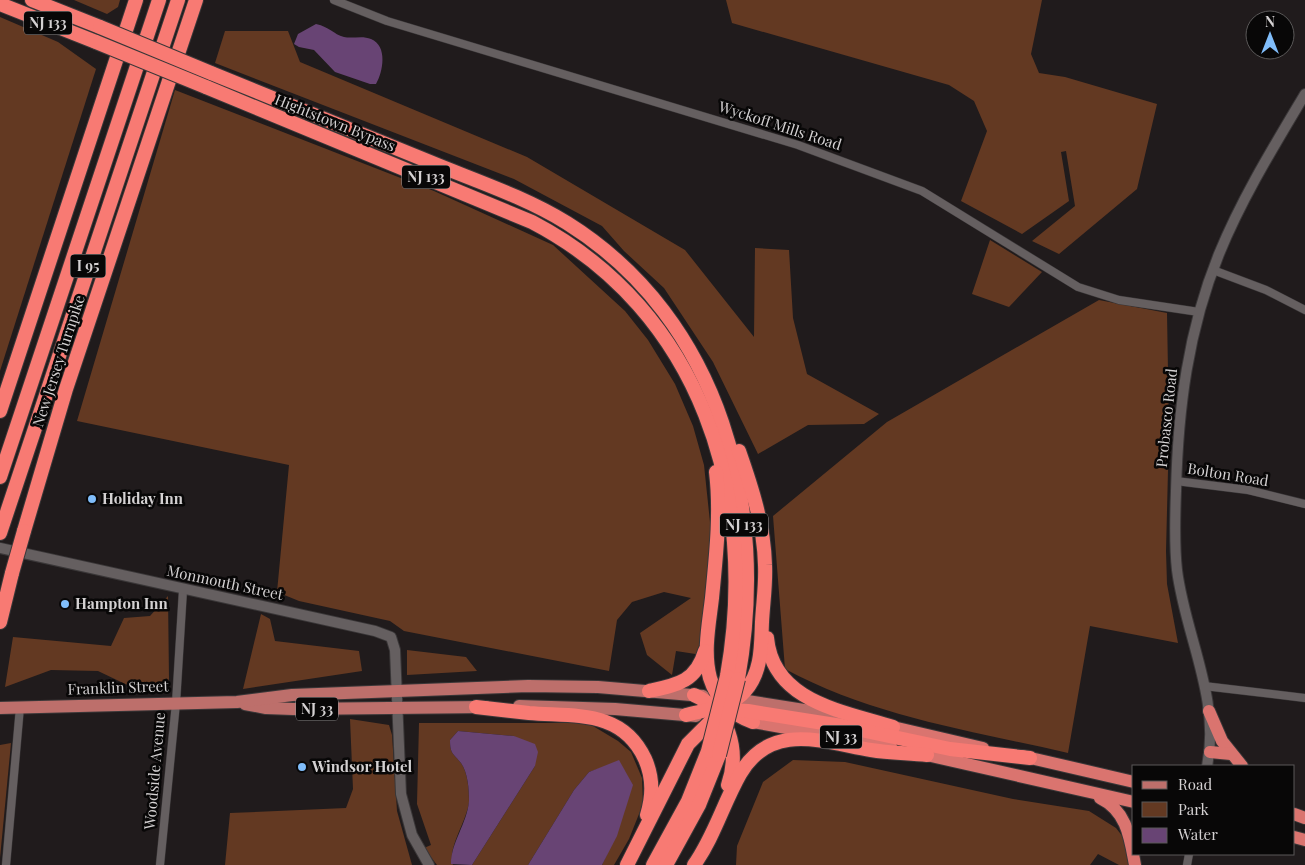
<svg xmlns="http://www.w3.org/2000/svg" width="1305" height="865" font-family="'Playfair Display',serif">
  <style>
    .green { fill: #633922 }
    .water { fill: #684474 }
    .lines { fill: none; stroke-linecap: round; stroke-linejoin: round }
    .minor-casing { stroke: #3a3738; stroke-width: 9 }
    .tertiary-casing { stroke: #3a3738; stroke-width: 12 }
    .primary-casing { stroke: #3a3738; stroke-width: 14 }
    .trunk-casing { stroke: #3a3738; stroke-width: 14 }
    .motorway-casing { stroke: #3a3738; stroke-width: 16 }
    .minor { stroke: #655f60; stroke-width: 8 }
    .tertiary { stroke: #655f60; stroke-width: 10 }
    .primary { stroke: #bd6f6b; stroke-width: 12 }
    .trunk { stroke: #da746f; stroke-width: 12 }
    .motorway { stroke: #f87a73; stroke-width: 14 }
    .motorway-bridge-casing { stroke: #3a3738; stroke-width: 16; stroke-linecap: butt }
    .motorway-bridge { stroke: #f87a73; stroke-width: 14 }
    .poi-dot { fill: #80bdfa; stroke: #080707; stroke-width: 2 }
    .labels { text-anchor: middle; stroke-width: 5; stroke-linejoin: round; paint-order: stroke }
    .shield { fill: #080707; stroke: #979495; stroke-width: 1 }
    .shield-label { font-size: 14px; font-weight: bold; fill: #d4d1d2 }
    .street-label { font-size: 15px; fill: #d4d1d2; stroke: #080707 }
    .poi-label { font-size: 15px; font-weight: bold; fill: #d4d1d2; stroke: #080707; text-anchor: start }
  </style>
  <rect width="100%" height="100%" fill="#201b1c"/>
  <g class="green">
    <path d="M74,0H120L118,7L107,14Z"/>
    <path d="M726,0H1042L1031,54L1039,73L1065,77L1157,104L1137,189L1059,254L1032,241L1075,206L1066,151L1061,152L1069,201L1022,234L961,201L987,131L974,101L949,85L732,23Z"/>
    <path d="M0,17L58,42L96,69L0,371Z"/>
    <path d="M225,31H288L300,62L527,157L685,250L754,337L755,248L789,250L793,318L807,374L879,414L864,424L808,425L758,454L713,362L664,288L624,251L602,226L514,179L215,63Z"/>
    <path d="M175,90L434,191L553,245L625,311L648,340L675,384L693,426L704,465L712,541L702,655L676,651L672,675L647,655L640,633L691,598L664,592L632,602L617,620L609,671L404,631L390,621L299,601L277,592L289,465L77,421Z"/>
    <path d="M990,240L1042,272L1009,307L972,294Z"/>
    <path d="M1099,300L1167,313L1169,430L1166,551L1167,584L1178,643L1090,626L1068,753C972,731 872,716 785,669L773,516L887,422Z"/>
    <path d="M168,596L169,679L165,687L142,692L98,671L51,670L5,687L13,637L111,646L124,618L150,616Z"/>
    <path d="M261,614L270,619L275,641L359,651L362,671L243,689Z"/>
    <path d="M407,650L466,657L477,671L407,675Z"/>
    <path d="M350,719L389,725L392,735L397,811L412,865H225L230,813L346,808L353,789Z"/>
    <path d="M419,723H588L618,741L631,752L642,778L643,804L629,839L614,865H602L610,848L601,768L589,772L574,790L528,865H472L535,766L514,736L458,731L450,740C450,754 453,753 461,763C468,773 469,790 469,802C467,821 447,848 453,865H437L424,848L431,845L417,804Z"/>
    <path d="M11,743L0,858V745Z"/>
    <path d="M793,760L845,762L1013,799L1089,811L1116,828L1123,837L1131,865H1119L1098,854L1090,865H736L737,846L763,782Z"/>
  </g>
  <g class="water">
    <path d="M316,24C330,27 333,34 344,37C353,39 362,35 371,39C388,46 383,72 376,84H370L335,72L314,50L299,47L294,44L298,34Z"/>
    <path d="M458,731L514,736L535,744L538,752L535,766L472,865L451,864C451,842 467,824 469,801C469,789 468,773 461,763C453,753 450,754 450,740Z"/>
    <path d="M619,760L633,785L617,836L602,865H528L574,790L589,772Z"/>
  </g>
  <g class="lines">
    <defs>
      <g id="minor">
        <path d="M334,0L387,21L798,145L922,191L1078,287L1119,300L1199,312"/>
        <path d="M1213,270L1266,290L1305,310"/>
        <path d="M1176,481L1248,490L1305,504"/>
        <path d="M1204,686L1305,698"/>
        <path d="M6,865L20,707"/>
        <path d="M160,865L176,703L183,590"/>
        <path d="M1187,865L1189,854"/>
      </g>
      <g id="tertiary">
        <path d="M0,548L375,631L391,637L395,650L401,794L412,835L429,865"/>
        <path d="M1207,766C1221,699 1185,635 1177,570C1174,544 1175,517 1176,491C1178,409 1188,330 1219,254C1242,198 1274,146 1305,94"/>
      </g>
      <g id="primary">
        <path d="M728,698L842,716"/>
        <path d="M245,704L266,708L293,709L486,707"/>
        <path d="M519,706L615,709L696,716"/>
        <path d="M0,708L237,702L292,695L528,686L598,687L703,696"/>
      </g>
      <g id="trunk">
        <path d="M1209,711L1222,741L1242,766"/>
        <path d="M753,722L891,747"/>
        <path d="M893,727L983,748"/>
        <path d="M1210,752L1231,754"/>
        <path d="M918,753L1134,802"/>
        <path d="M1022,756L1134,782"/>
        <path d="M1100,798C1127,811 1130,838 1135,865"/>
        <path d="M1294,814L1305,818"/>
        <path d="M1294,837L1305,840"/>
      </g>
      <g id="motorway">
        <path d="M32,0L100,27"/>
        <path d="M0,4L96,42"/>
        <path d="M211,73C284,103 357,132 430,162C476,181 525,197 567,223C722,320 769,507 738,679"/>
        <path d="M206,87L532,222C702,311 759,496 727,676"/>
        <path d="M0,411L136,0"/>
        <path d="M716,472C721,513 716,556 712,598C709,624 703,652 710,678C717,700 732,715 753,722"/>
        <path d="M0,477L159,0"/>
        <path d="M24,531L66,389L196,0"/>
        <path d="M0,533L178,0"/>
        <path d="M0,622L12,573"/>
        <path d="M767,638C773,702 843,711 893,727"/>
        <path d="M649,691C677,685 696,682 705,651"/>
        <path d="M694,695C729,710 740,751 728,785"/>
        <path d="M476,707C493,709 511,711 529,713C574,717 622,709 645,759C653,777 653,796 647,815"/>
        <path d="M686,715C705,710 732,707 745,691C762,672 761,646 762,622C763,603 766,584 765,565C764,525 752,488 739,451"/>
        <path d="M627,865L688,744L710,722L730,710L748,711L842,726L950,749L1030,758"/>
        <path d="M653,865L688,801L708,751"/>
        <path d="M666,865L699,805L719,755"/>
        <path d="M694,865C714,837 723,804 740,774C771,721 823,742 871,750C889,753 908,753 927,755"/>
      </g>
    </defs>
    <use href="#minor" class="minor-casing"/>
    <use href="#tertiary" class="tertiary-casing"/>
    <use href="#primary" class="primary-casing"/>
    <use href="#trunk" class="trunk-casing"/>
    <use href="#motorway" class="motorway-casing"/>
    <use href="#minor" class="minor"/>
    <use href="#tertiary" class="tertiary"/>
    <use href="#primary" class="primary"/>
    <use href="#trunk" class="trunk"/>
    <use href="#motorway" class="motorway"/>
    <defs>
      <g id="motorway-bridge">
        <path d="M100,27L211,73"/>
        <path d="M96,42L206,87"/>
        <path d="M12,573L24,531"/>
        <path d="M708,751L727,676"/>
        <path d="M719,755L738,679"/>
      </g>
    </defs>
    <use href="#motorway-bridge" class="motorway-bridge-casing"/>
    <use href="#motorway-bridge" class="motorway-bridge"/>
  </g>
  <g class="poi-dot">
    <circle cx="92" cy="499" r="5"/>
    <circle cx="65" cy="604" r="5"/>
    <circle cx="302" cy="767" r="5"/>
  </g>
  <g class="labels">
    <g class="shield">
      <rect x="24" y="11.5" width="48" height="23" rx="4"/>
      <rect x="402" y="165.5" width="48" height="23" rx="4"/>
      <rect x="70.5" y="254.5" width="35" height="23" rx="4"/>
      <rect x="720" y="513.5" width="48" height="23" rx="4"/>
      <rect x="296" y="697.5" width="42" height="23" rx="4"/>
      <rect x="820" y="725.5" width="42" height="23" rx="4"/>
    </g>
    <g class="shield-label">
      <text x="48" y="28">NJ 133</text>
      <text x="426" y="182">NJ 133</text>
      <text x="88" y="271">I 95</text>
      <text x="744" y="530">NJ 133</text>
      <text x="317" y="714">NJ 33</text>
      <text x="841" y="742">NJ 33</text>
    </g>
    <g class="street-label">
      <text transform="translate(335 123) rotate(22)" y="5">Hightstown Bypass</text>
      <text transform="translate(780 126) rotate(18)" y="5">Wyckoff Mills Road</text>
      <text transform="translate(59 361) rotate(-72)" y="5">New Jersey Turnpike</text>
      <text transform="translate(1167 418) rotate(-84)" y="5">Probasco Road</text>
      <text transform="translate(1228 475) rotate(9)" y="5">Bolton Road</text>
      <text transform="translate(225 583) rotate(12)" y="5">Monmouth Street</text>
      <text transform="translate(118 688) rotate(-2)" y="5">Franklin Street</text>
      <text transform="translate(155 771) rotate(-85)" y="5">Woodside Avenue</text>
    </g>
    <g class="poi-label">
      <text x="102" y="504">Holiday Inn</text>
      <text x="75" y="609">Hampton Inn</text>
      <text x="312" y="772">Windsor Hotel</text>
    </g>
  </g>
  <rect x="1132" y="765" width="162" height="90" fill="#080707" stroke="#5a5858"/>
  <rect x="1142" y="781" width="25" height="8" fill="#bd6f6b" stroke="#5a5858"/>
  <text x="1178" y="790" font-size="15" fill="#d4d1d2">Road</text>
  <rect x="1142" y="802" width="25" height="15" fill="#633922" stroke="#5a5858"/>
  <text x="1178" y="815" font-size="15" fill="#d4d1d2">Park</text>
  <rect x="1142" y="828" width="25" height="15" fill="#684474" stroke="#5a5858"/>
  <text x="1178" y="840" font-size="15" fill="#d4d1d2">Water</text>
  <g transform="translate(1270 35)"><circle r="24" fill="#080707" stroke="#5a5858"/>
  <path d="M0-4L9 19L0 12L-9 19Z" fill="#80bdfa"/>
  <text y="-8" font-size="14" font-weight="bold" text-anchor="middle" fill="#d4d1d2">N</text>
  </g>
</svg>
